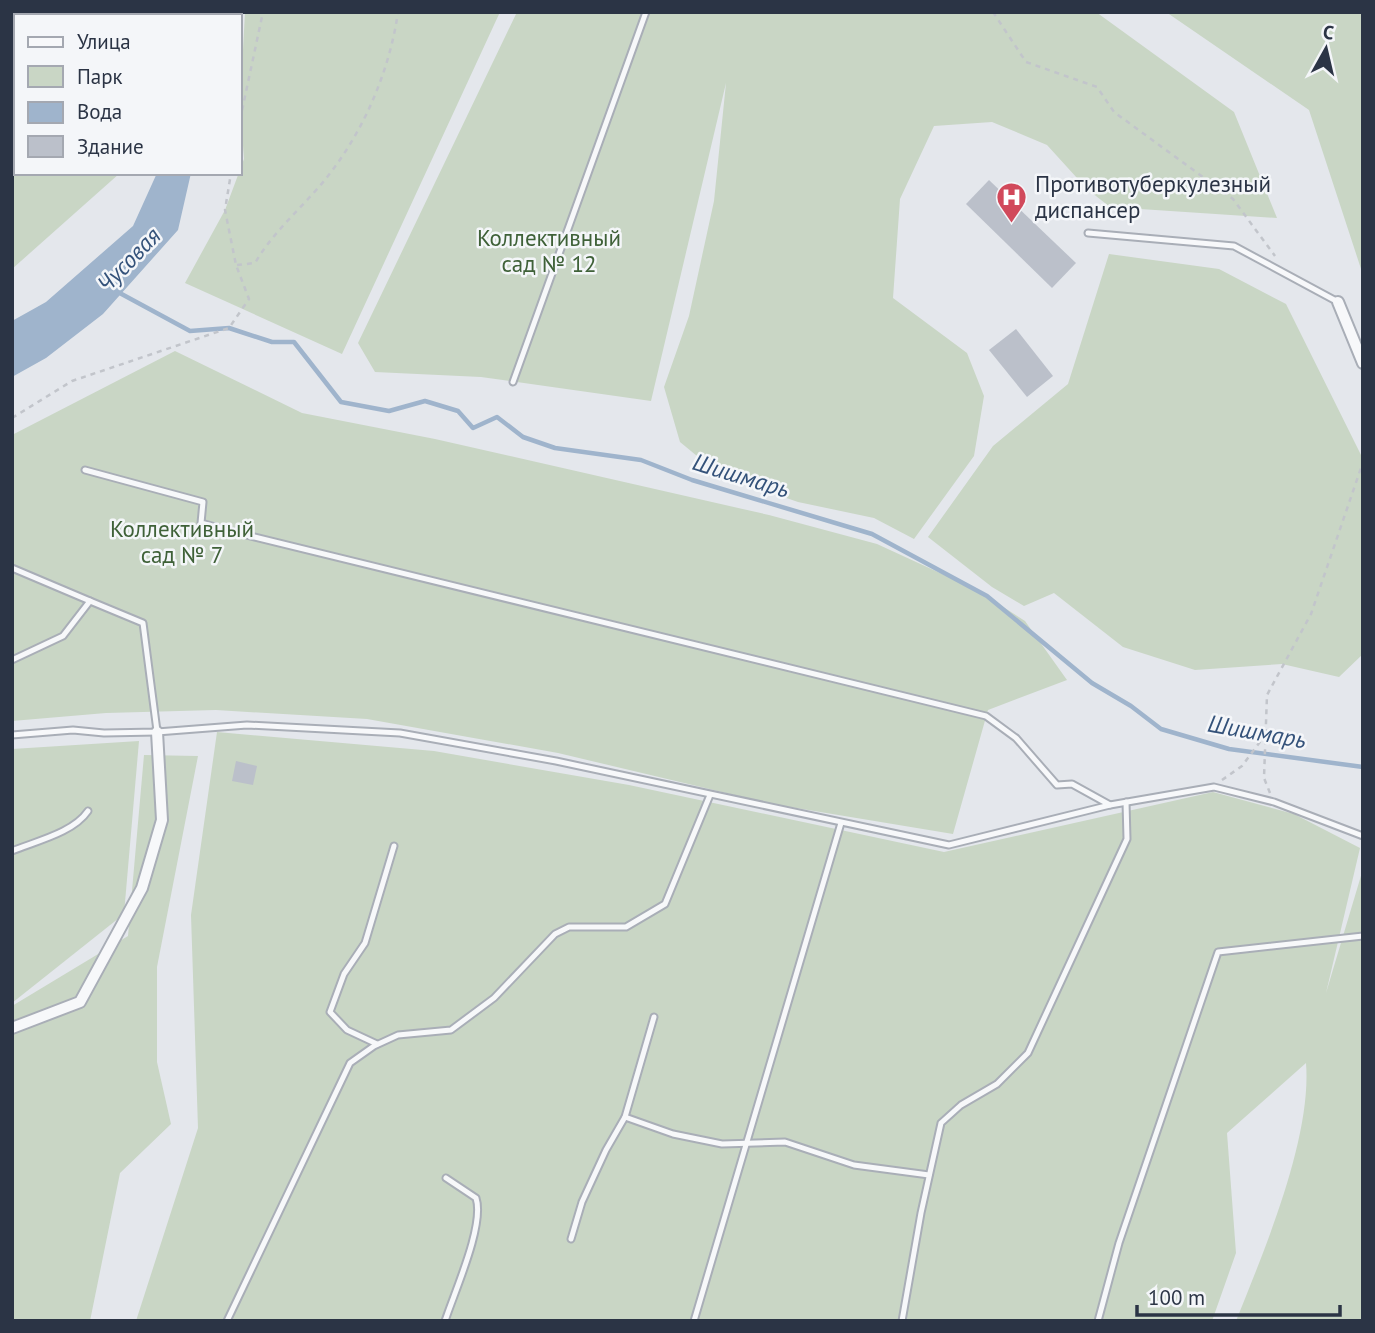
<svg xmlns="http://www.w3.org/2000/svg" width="1375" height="1333" font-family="'PT Sans',sans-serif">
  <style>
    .green { fill: #c9d6c5 }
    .water { fill: #9fb4cc }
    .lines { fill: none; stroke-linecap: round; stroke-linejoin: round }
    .stream { stroke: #9fb4cc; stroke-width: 4.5 }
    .building { fill: #bbc0ca }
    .lane-casing { stroke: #a9aeb7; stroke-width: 9 }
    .street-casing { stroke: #a9aeb7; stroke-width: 14 }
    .path { stroke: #c2c5cb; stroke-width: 2.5; stroke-dasharray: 5 5; stroke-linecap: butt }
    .lane { stroke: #f7f8fa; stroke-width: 5 }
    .street { stroke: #f7f8fa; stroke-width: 10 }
    .labels { text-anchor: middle; stroke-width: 5; stroke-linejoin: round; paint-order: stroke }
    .poi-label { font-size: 23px; fill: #2b3445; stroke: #f4f6f9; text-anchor: start }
    .park-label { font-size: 23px; fill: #3f6138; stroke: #f4f6f9 }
    .water-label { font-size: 24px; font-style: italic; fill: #34527a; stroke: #f4f6f9 }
  </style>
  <rect width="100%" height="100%" fill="#e4e7ec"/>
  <g class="green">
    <path d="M12,12H142V16H16V173H120L12,269Z"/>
    <path d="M245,12H500L342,354L185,283L225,210L244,159L240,106Z"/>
    <path d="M517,12H1096L1234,112L1277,218L1110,207L1087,189L1047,145L992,122L934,126L900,199L893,298L967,353L984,396L974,456L914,539L874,518L798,502L720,475L680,442L664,387L689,316L714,201L726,83L651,401L481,377L375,372L358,343Z"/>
    <path d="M1166,12H1363V275L1309,110Z"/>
    <path d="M1109,254L1219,269L1286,304L1363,459V654L1339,677L1282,664L1195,670L1123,647L1054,593L1024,606L992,587L928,537L993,446L1068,384Z"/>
    <path d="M175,351L302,413L435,439L769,515L877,544L977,590L1025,621L1067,680L988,710L953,834L772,804L558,753L367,719L216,710L106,713L12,721V435Z"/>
    <path d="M217,732L434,751L629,785L944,852L1213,792L1294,814L1360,848L1326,993L1363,869V1321H1236C1264,1251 1312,1138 1306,1063L1227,1133L1236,1253L1212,1321H136L198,1128L191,915Z"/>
    <path d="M139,741L124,914L12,1003V749Z"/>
    <path d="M144,755L198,756L157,967V1062L171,1124L120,1173L90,1321H12V1006L128,936Z"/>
  </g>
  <path class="water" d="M157,173H191L178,230L103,314L46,358L12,377V321L46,302L133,226Z"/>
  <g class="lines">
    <path class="stream" d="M116,291L190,331L229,328L272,342H294L341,402L389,411L425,401L458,411L473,428L497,417L523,437L555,448L641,460L692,480L872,534L987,596L1092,683L1131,706L1161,729L1229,749L1363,767"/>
  </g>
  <g class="building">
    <path d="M989,180L1076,263L1052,288L966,204Z"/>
    <path d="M1016,329L1053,376L1027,397L989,350Z"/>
    <path d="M236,761L257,766L253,785L232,781Z"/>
  </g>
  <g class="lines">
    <defs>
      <g id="lane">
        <path d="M1088,233L1234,246L1338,302"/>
        <path d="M513,382L646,12"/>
        <path d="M85,470L203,502L201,523L234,532L986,716L1016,738L1057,785L1072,784L1110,805"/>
        <path d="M12,568L90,601"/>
        <path d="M12,660L63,636L90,601L143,623L157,731"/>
        <path d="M12,735L73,730L104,733L157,732L247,725L400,733L556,761L949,845L1110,805L1214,787L1274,802L1363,836"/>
        <path d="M12,851C36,841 73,833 88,811"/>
        <path d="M377,1044L347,1030L330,1012L344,974L365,943L394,846"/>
        <path d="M625,1117L673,1134L722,1144L785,1142L854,1165L929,1175"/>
        <path d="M571,1239L582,1202L606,1150L625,1117L654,1017"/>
        <path d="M227,1321L350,1063L374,1046L398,1035L451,1030L494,998L555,934L569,927H626L665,904L710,795"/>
        <path d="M445,1321C454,1293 485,1225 476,1198L446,1178"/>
        <path d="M694,1321L841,823"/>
        <path d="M902,1321L921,1213L941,1123L961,1105L997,1084L1028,1053L1127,839L1126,802"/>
        <path d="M1098,1321L1119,1243L1218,952L1363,936"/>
      </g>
      <g id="street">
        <path d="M1338,302L1363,363"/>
        <path d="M12,1028L80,1002L142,888L162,820L157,732"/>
      </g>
    </defs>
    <use href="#lane" class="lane-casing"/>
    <use href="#street" class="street-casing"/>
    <g class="path">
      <path d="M993,12L1026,62L1097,87L1114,112L1233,199L1275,256"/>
      <path d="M240,120L263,12"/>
      <path d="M237,265L255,263C272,234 296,213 318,188C360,140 389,75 398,12"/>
      <path d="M12,418L72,381L229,328L249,299L236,265L225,210L231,173"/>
      <path d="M1222,780L1242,766L1265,735"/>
      <path d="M1270,793L1264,778L1267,695L1311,614L1363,462"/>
    </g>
    <use href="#lane" class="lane"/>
    <use href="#street" class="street"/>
  </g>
  <defs>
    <symbol id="hospital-pin" viewBox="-11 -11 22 30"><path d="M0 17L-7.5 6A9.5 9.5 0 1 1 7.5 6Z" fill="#d1495b" stroke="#f4f6f9"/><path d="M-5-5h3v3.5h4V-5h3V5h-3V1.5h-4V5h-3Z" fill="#fff"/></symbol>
  </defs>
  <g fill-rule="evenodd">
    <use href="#hospital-pin" x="994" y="180" width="35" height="47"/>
  </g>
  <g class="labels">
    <g class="poi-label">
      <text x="1035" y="192">Противотуберкулезный<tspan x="1035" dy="26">диспансер</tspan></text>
    </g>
    <g class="park-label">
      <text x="549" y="246">Коллективный<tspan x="549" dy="26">сад № 12</tspan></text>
      <text x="182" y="537">Коллективный<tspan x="182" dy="26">сад № 7</tspan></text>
    </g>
    <g class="water-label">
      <text transform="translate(129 260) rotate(-46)" y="8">Чусовая</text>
      <text transform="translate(741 476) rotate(17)" y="8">Шишмарь</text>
      <text transform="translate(1257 732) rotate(10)" y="8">Шишмарь</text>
    </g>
  </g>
  <rect width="1375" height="1333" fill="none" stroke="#2b3445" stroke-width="28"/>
  <rect x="14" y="14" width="228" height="161" fill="#f4f6f9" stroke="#a4a8b1" stroke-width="2"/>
  <rect x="28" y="37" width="35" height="10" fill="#f7f8fa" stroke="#a4a8b1" stroke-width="2"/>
  <text x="77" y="49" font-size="21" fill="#2b3445">Улица</text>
  <rect x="28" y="66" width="35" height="21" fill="#c9d6c5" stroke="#a4a8b1" stroke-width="2"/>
  <text x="77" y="84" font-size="21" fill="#2b3445">Парк</text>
  <rect x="28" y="102" width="35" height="21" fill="#9fb4cc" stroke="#a4a8b1" stroke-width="2"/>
  <text x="77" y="119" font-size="21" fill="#2b3445">Вода</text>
  <rect x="28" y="136" width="35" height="21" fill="#bbc0ca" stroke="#a4a8b1" stroke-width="2"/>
  <text x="77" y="154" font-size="21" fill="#2b3445">Здание</text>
  <g transform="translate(1326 49) rotate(8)" stroke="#f4f6f9" stroke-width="5" paint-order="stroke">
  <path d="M0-5L12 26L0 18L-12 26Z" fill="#2b3445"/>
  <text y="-10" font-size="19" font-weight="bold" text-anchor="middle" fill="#2b3445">С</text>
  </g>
  <path d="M1137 1305v10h203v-10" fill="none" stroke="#2b3445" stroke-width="3.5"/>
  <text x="1148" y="1305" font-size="21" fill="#2b3445" stroke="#f4f6f9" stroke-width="5" paint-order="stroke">100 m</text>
</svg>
